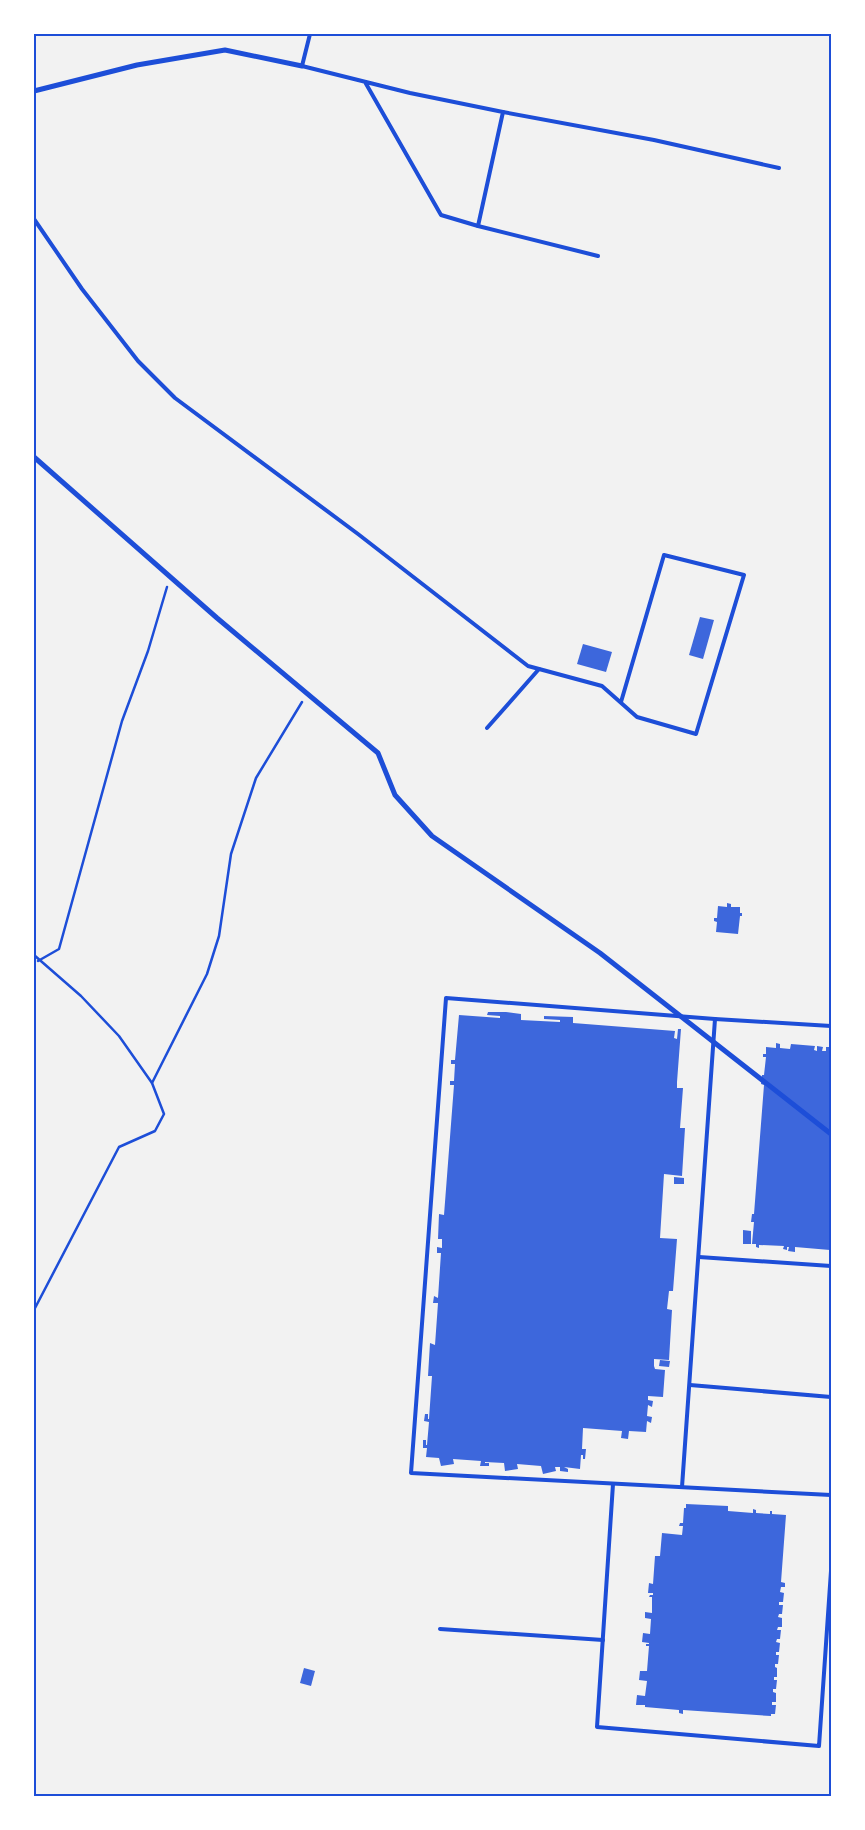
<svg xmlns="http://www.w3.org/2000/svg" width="865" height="1830" font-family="'Fira Sans Condensed',sans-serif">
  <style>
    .building { fill: #3d67dc }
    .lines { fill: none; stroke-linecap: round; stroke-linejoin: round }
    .path { stroke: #1d4ed8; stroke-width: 2.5 }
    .service { stroke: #1d4ed8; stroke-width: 4 }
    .minor { stroke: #1d4ed8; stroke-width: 5 }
    .neatline { fill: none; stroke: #1d4ed8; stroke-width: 2 }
  </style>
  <rect width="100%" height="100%" fill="#f2f2f2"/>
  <g class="building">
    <path d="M700,617L714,620L703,659L689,655Z"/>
    <path d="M583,644L612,652L606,672L577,664Z"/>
    <path d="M727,903L731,904V907H740V913H742V916H740L738,934L716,932L717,922L714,921V918H717L718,906L727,907Z"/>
    <path d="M488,1012H506L521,1014V1020L560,1022V1020L544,1019V1016L573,1017V1023L675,1031L674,1038L677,1039L678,1029H681L677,1082V1088H683L680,1128H685L682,1176L664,1174L660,1238L677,1239L673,1291H669L667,1309L672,1310L669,1360L654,1359V1366L655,1369L665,1370L663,1397L648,1396V1400L653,1401L652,1407L648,1405L647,1416L652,1417L651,1423L647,1421L646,1432L629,1431L628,1439L621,1438L622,1431L583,1428L582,1449H586L585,1459H583V1455H581L580,1469L564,1467L568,1469V1472L560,1471V1467H555L556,1471L543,1474L541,1466L517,1464L518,1469L505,1471L504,1463L485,1462V1463H489V1466H480L481,1461L453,1459L454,1464L441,1466L439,1458L426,1457L427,1448H423V1440H426V1445H427L429,1422L424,1421L425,1414H428V1419H429L432,1376H428L430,1343L435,1345L438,1303H433L434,1296L438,1298L441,1253H437V1247L442,1248V1239H438L439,1214L444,1215L454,1085H450V1081H454L455,1064H451V1060H455L459,1015L500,1018V1016L487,1015Z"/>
    <path d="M776,1043L780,1044V1048L790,1049L791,1044L815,1046L814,1050L817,1051V1046L823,1047L822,1051H826V1047H831L830,1250L795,1247V1252L788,1251L789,1247H787V1250L783,1249L784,1246L759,1245V1248L756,1247V1244H752L754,1222H751L752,1214H754L764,1085L761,1084L762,1075H764L766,1057H763V1054H766V1047L776,1048Z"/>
    <path d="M674,1177L684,1178V1184H674Z"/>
    <path d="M743,1230L751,1231V1244H743Z"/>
    <path d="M660,1360L670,1361L669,1367L659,1366Z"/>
    <path d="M686,1504L728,1506V1511L753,1513V1509L756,1510V1513L770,1514V1511H772V1514L786,1515L781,1582L785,1583V1587H781L780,1592L784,1593L783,1602H779V1605H783L782,1614H779L778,1617L782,1618V1627H778L777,1630H781L780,1639H777L776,1642L780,1643L779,1652H776V1655H779L778,1664H775V1667L777,1668V1677H774V1680H777L776,1689H773V1692L776,1693V1702H772V1705H776L775,1714H771V1716L683,1710V1714L679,1713V1710L645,1707V1705H636L637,1695L645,1696L647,1681L639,1680L640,1671H647L649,1646H646V1644H649V1643L642,1642L643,1633L650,1634L651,1619L645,1618V1612L652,1613V1597H649L650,1595H653V1593H648L649,1583L653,1584L655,1556H660L662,1533L682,1535L683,1526H679L680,1523H683L684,1508H686Z"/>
    <path d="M304,1668L315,1671L311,1686L300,1683Z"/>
  </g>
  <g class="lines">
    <g class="path">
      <path d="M34,955L81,996L119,1036L152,1083L164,1114L155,1131L119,1147L34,1310"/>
      <path d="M38,961L59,949L122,721L148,651L167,587"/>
      <path d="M152,1083L207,974L219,936L231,854L256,778L302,702"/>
    </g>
    <g class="service">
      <path d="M310,34L302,66L410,93L503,112L478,226L441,215L365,82"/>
      <path d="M503,112L654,140L779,168"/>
      <path d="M34,219L82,289L138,361L175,398L358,534L528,666L602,686L637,717L696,734L744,575L664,555L621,702"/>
      <path d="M478,226L598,256"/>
      <path d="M487,728L539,669"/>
      <path d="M831,1026L715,1019L446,998L411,1473L831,1495"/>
      <path d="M699,1257L831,1266"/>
      <path d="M690,1385L831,1397"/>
      <path d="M613,1484L597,1727L819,1746L831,1571"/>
      <path d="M682,1487L715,1019"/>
      <path d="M440,1629L603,1640"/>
    </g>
    <g class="minor">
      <path d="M34,91L137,65L225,50L302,66"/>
      <path d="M34,457L217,618L378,753L395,795L432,836L600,953L831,1134"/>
    </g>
  </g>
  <rect width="865" height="1830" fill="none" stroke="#ffffff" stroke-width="70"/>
  <rect x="35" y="35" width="795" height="1760" class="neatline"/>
</svg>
